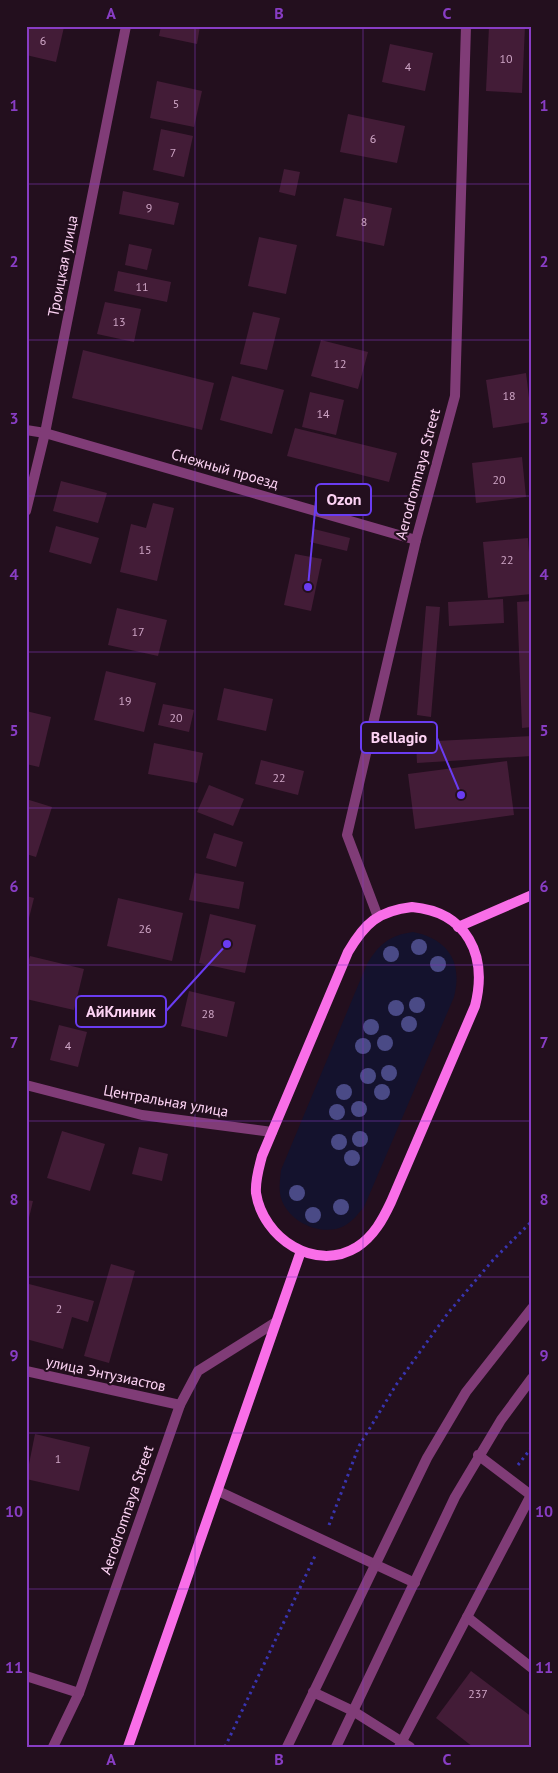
<svg xmlns="http://www.w3.org/2000/svg" width="558" height="1773" font-family="'PT Sans',sans-serif">
  <style>
    .green { fill: #14122d }
    .building { fill: #431c37 }
    .lines { fill: none; stroke-linecap: round; stroke-linejoin: round }
    .path { stroke: #3934b0; stroke-width: 3; stroke-dasharray: 2.5 4; stroke-linecap: butt }
    .lane { stroke: #803c77; stroke-width: 10 }
    .street { stroke: #803c77; stroke-width: 10 }
    .secondary { stroke: #f96ee8; stroke-width: 10 }
    .tree { fill: #4a4a86 }
    .grid { fill: none; stroke: #883dc4; stroke-width: 1; stroke-opacity: 0.55 }
    .labels { text-anchor: middle; stroke-width: 4.5; stroke-linejoin: round; paint-order: stroke }
    .number-label { font-size: 12px; fill: #cea5c5 }
    .street-label { font-size: 15px; fill: #fdd3f4; stroke: #230f1e }
    .leader { fill: none; stroke: #6a3cf2; stroke-width: 2 }
    .callout-dot { fill: #6a3cf2; stroke: #230f1e; stroke-width: 2 }
    .callout { fill: #230f1e; stroke: #6a3cf2; stroke-width: 2 }
    .callout-label { font-size: 16px; text-anchor: middle; font-weight: bold; fill: #fdd3f4 }
    .neatline { fill: none; stroke: #883dc4; stroke-width: 2 }
    .grid-label { font-size: 16px; text-anchor: middle; font-weight: bold; fill: #883dc4 }
  </style>
  <rect width="100%" height="100%" fill="#230f1e"/>
  <path class="green" d="M413,932C448,939 463,962 454,997L364,1207C358,1214 352,1222 344,1226C322,1237 291,1223 282,1201C278,1191 280,1180 281,1170L367,964C379,944 390,935 413,932Z"/>
  <g class="building">
    <path d="M26,26L64,27L56,62L26,55Z"/>
    <path d="M161,26H200L197,44L159,36Z"/>
    <path d="M489,26H525L522,93L486,91Z"/>
    <path d="M390,44L433,53L425,91L382,82Z"/>
    <path d="M157,81L202,91L194,127L150,118Z"/>
    <path d="M348,114L405,126L397,163L340,152Z"/>
    <path d="M161,129L193,136L184,177L153,170Z"/>
    <path d="M284,169L300,172L295,196L279,192Z"/>
    <path d="M123,191L179,203L174,225L119,214Z"/>
    <path d="M344,198L392,208L384,246L336,236Z"/>
    <path d="M259,237L297,245L286,294L248,286Z"/>
    <path d="M129,244L152,249L147,270L125,265Z"/>
    <path d="M118,271L171,282L167,302L114,291Z"/>
    <path d="M105,302L141,309L134,342L97,334Z"/>
    <path d="M253,312L280,318L267,370L240,364Z"/>
    <path d="M321,340L368,352L358,389L311,376Z"/>
    <path d="M83,350L214,383L202,430L72,398Z"/>
    <path d="M526,373L532,422L493,428L486,380Z"/>
    <path d="M232,376L284,390L272,434L220,420Z"/>
    <path d="M310,392L344,400L336,435L302,427Z"/>
    <path d="M295,428L397,453L389,482L287,456Z"/>
    <path d="M522,457L526,497L476,503L472,463Z"/>
    <path d="M61,481L107,493L98,523L53,511Z"/>
    <path d="M153,503L174,508L157,581L120,572L131,524L146,528Z"/>
    <path d="M56,526L99,538L91,564L49,552Z"/>
    <path d="M314,529L350,538L347,551L310,542Z"/>
    <path d="M528,538L532,594L488,598L483,542Z"/>
    <path d="M295,554L322,559L311,611L284,605Z"/>
    <path d="M503,599L504,623L449,626L448,602Z"/>
    <path d="M532,601V727L522,728L517,602Z"/>
    <path d="M426,606L440,607L431,717L417,715Z"/>
    <path d="M117,608L167,620L158,656L108,645Z"/>
    <path d="M106,671L156,683L144,732L94,720Z"/>
    <path d="M224,688L273,699L266,731L217,720Z"/>
    <path d="M163,704L194,710L189,732L158,725Z"/>
    <path d="M26,711L51,717L39,767L26,764Z"/>
    <path d="M532,736V756L417,763L416,742Z"/>
    <path d="M154,743L203,753L197,783L148,774Z"/>
    <path d="M261,760L304,771L298,795L255,784Z"/>
    <path d="M507,761L514,815L415,829L408,774Z"/>
    <path d="M209,785L244,799L233,826L197,812Z"/>
    <path d="M26,799L52,807L36,857L26,854Z"/>
    <path d="M214,833L243,842L236,867L206,858Z"/>
    <path d="M195,873L244,882L239,909L189,900Z"/>
    <path d="M26,896L34,898L27,926H26Z"/>
    <path d="M118,898L183,913L172,961L107,946Z"/>
    <path d="M210,914L256,925L245,973L199,963Z"/>
    <path d="M30,956L84,969L74,1010L26,999V970Z"/>
    <path d="M189,991L235,1002L227,1037L181,1026Z"/>
    <path d="M59,1025L87,1032L78,1067L50,1060Z"/>
    <path d="M62,1131L105,1144L90,1191L47,1178Z"/>
    <path d="M139,1147L168,1154L162,1181L132,1174Z"/>
    <path d="M26,1200L33,1201L27,1226L26,1225Z"/>
    <path d="M111,1264L135,1271L109,1363L84,1356Z"/>
    <path d="M29,1284L94,1301L88,1322L72,1317L63,1349L26,1339V1292Z"/>
    <path d="M35,1434L90,1447L79,1491L26,1479Z"/>
    <path d="M471,1671L532,1717V1747H473L436,1718Z"/>
  </g>
  <g class="lines">
    <g class="path">
      <path d="M518,1465L532,1447"/>
      <path d="M329,1525L359,1446L396,1385L448,1313L493,1260L532,1221"/>
      <path d="M225,1747L315,1556"/>
    </g>
    <g class="lane">
      <path d="M478,1455L532,1496"/>
      <path d="M218,1491L415,1583"/>
      <path d="M467,1617L532,1668"/>
      <path d="M313,1692L353,1711L410,1747"/>
      <path d="M287,1747L427,1458L466,1392L532,1308"/>
      <path d="M336,1747L455,1497L501,1420L532,1378"/>
      <path d="M399,1747L531,1495"/>
    </g>
    <g class="street">
      <path d="M26,430L45,433L416,540"/>
      <path d="M26,511L45,433L126,26"/>
      <path d="M378,917L347,835L416,540L455,396L466,26"/>
      <path d="M26,1085L142,1115L272,1132"/>
      <path d="M26,1371L180,1405"/>
      <path d="M26,1676L79,1693"/>
      <path d="M53,1747L79,1693L180,1405L198,1371L276,1322"/>
    </g>
    <g class="secondary">
      <path d="M412,907C467,912 488,955 475,1006L391,1202C383,1219 374,1236 357,1247C315,1273 263,1238 256,1193C255,1180 259,1168 262,1156L348,952C365,923 378,911 412,907Z"/>
      <path d="M458,927L532,895"/>
      <path d="M128,1747L301,1251"/>
    </g>
  </g>
  <g class="tree">
    <circle cx="419" cy="947" r="8"/>
    <circle cx="391" cy="954" r="8"/>
    <circle cx="438" cy="964" r="8"/>
    <circle cx="417" cy="1005" r="8"/>
    <circle cx="396" cy="1008" r="8"/>
    <circle cx="409" cy="1024" r="8"/>
    <circle cx="371" cy="1027" r="8"/>
    <circle cx="385" cy="1043" r="8"/>
    <circle cx="363" cy="1046" r="8"/>
    <circle cx="389" cy="1073" r="8"/>
    <circle cx="368" cy="1076" r="8"/>
    <circle cx="344" cy="1092" r="8"/>
    <circle cx="382" cy="1092" r="8"/>
    <circle cx="359" cy="1109" r="8"/>
    <circle cx="337" cy="1112" r="8"/>
    <circle cx="360" cy="1139" r="8"/>
    <circle cx="339" cy="1142" r="8"/>
    <circle cx="352" cy="1158" r="8"/>
    <circle cx="297" cy="1193" r="8"/>
    <circle cx="341" cy="1207" r="8"/>
    <circle cx="313" cy="1215" r="8"/>
  </g>
  <path class="grid" d="M195,26V1747M363,26V1747M26,184H532M26,340H532M26,496H532M26,652H532M26,808H532M26,965H532M26,1121H532M26,1277H532M26,1433H532M26,1589H532"/>
  <g class="labels">
    <g class="number-label">
      <text x="43" y="45">6</text>
      <text x="506" y="63">10</text>
      <text x="408" y="71">4</text>
      <text x="176" y="108">5</text>
      <text x="373" y="143">6</text>
      <text x="173" y="157">7</text>
      <text x="149" y="212">9</text>
      <text x="364" y="226">8</text>
      <text x="142" y="291">11</text>
      <text x="119" y="326">13</text>
      <text x="340" y="368">12</text>
      <text x="509" y="400">18</text>
      <text x="323" y="418">14</text>
      <text x="499" y="484">20</text>
      <text x="145" y="554">15</text>
      <text x="507" y="564">22</text>
      <text x="138" y="636">17</text>
      <text x="125" y="705">19</text>
      <text x="176" y="722">20</text>
      <text x="279" y="782">22</text>
      <text x="145" y="933">26</text>
      <text x="208" y="1018">28</text>
      <text x="68" y="1050">4</text>
      <text x="59" y="1313">2</text>
      <text x="58" y="1463">1</text>
      <text x="478" y="1698">237</text>
    </g>
    <g class="street-label">
      <text transform="translate(63 266) rotate(-79)" y="5">Троицкая улица</text>
      <text transform="translate(225 469) rotate(16)" y="5">Снежный проезд</text>
      <text transform="translate(418 474) rotate(-75)" y="5">Aerodromnaya Street</text>
      <text transform="translate(166 1101) rotate(10)" y="5">Центральная улица</text>
      <text transform="translate(106 1374) rotate(12)" y="5">улица Энтузиастов</text>
      <text transform="translate(127 1510) rotate(-71)" y="5">Aerodromnaya Street</text>
    </g>
  </g>
  <path class="leader" d="M308 587L316 500M461 795L437 738M227 944L166 1011"/>
  <g class="callout-dot">
    <circle cx="308" cy="587" r="5"/>
    <circle cx="461" cy="795" r="5"/>
    <circle cx="227" cy="944" r="5"/>
  </g>
  <g class="callout">
    <rect x="316" y="484" width="55" height="31" rx="5"/>
    <rect x="361" y="722" width="76" height="31" rx="5"/>
    <rect x="76" y="996" width="90" height="31" rx="5"/>
  </g>
  <g class="callout-label">
    <text x="344" y="505">Ozon</text>
    <text x="399" y="743">Bellagio</text>
    <text x="121" y="1017">АйКлиник</text>
  </g>
  <rect width="558" height="1773" fill="none" stroke="#230f1e" stroke-width="55"/>
  <rect x="28" y="28" width="502" height="1718" class="neatline"/>
  <g class="grid-label">
    <text x="111" y="19">A</text>
    <text x="279" y="19">B</text>
    <text x="447" y="19">C</text>
    <text x="14" y="111">1</text>
    <text x="544" y="111">1</text>
    <text x="14" y="267">2</text>
    <text x="544" y="267">2</text>
    <text x="14" y="424">3</text>
    <text x="544" y="424">3</text>
    <text x="14" y="580">4</text>
    <text x="544" y="580">4</text>
    <text x="14" y="736">5</text>
    <text x="544" y="736">5</text>
    <text x="14" y="892">6</text>
    <text x="544" y="892">6</text>
    <text x="14" y="1048">7</text>
    <text x="544" y="1048">7</text>
    <text x="14" y="1205">8</text>
    <text x="544" y="1205">8</text>
    <text x="14" y="1361">9</text>
    <text x="544" y="1361">9</text>
    <text x="14" y="1517">10</text>
    <text x="544" y="1517">10</text>
    <text x="14" y="1673">11</text>
    <text x="544" y="1673">11</text>
    <text x="111" y="1765">A</text>
    <text x="279" y="1765">B</text>
    <text x="447" y="1765">C</text>
  </g>
</svg>
